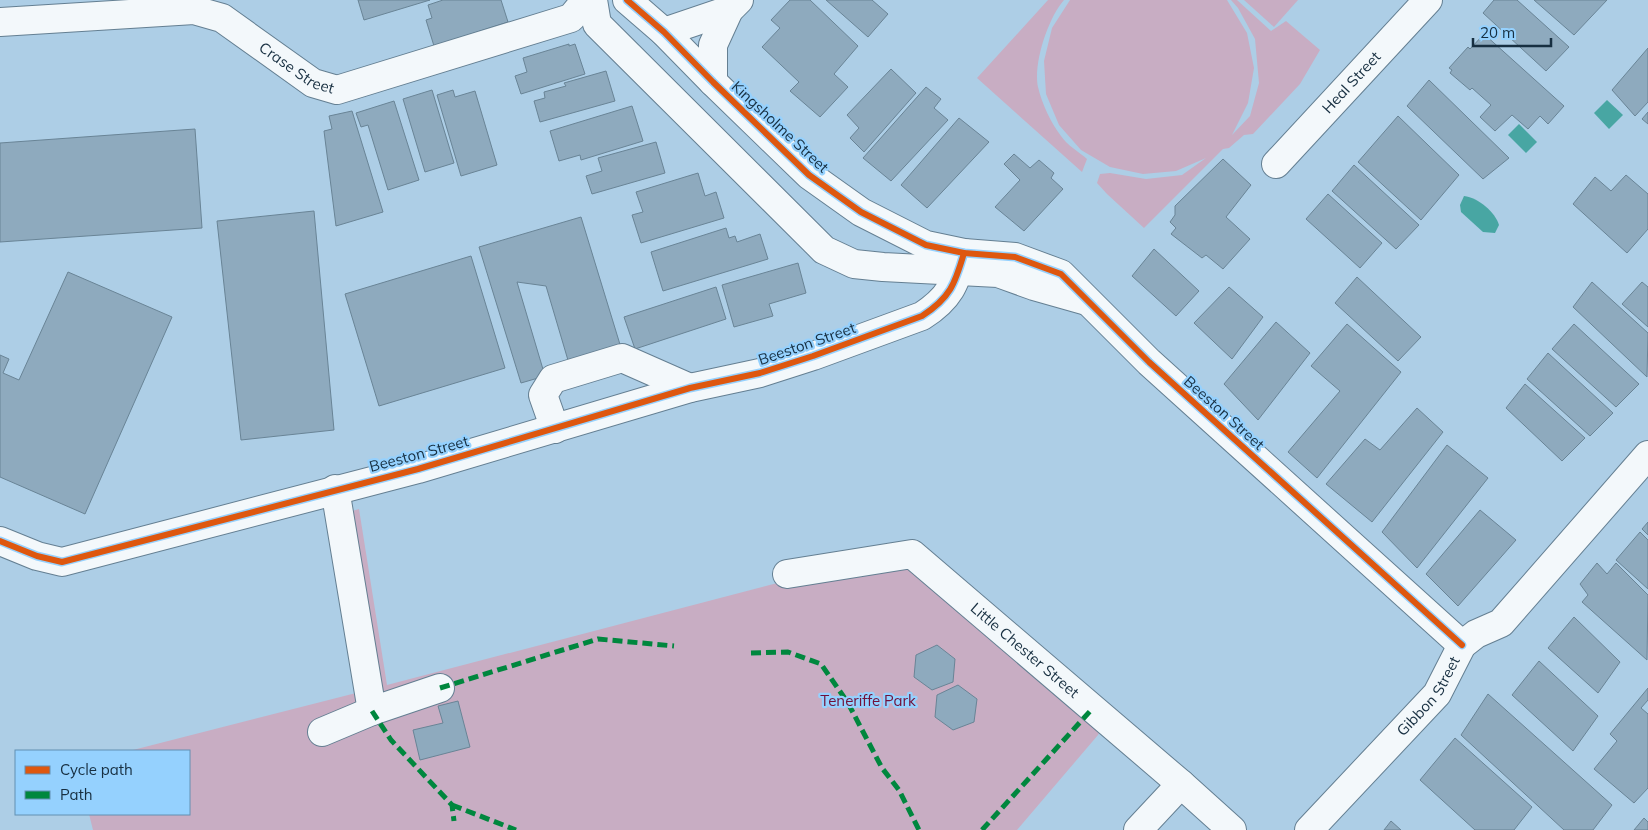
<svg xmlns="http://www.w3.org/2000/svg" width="1648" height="830" font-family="Mulish,sans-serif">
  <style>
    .green { fill: #c8adc3 }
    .water { fill: #48a6a3 }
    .building { fill: #8eaabe; stroke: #698496 }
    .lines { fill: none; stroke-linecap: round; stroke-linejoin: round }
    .minor-casing { stroke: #647f92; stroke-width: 30 }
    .minor { stroke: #f3f8fb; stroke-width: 28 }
    .quiet { stroke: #00873e; stroke-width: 5; stroke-dasharray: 10 5; stroke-linecap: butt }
    .cycleway-casing { stroke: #95d1fe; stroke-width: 9 }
    .cycleway { stroke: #de570f; stroke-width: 6 }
    .labels { text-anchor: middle; stroke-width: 4.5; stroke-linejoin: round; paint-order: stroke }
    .street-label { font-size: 15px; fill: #172f41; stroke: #95d1fe }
    .park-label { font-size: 15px; fill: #711039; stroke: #95d1fe }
  </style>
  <rect width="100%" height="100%" fill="#adcee6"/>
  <g class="green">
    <path d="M1048,0H1064C1048,18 1033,64 1038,87C1042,104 1051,123 1061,136C1067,145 1079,152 1087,159L1082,172L977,78Z"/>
    <path d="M1070,0H1227L1247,33L1254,68L1248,103L1232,135L1250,116L1259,83L1255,39L1238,8L1231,0H1237L1271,31L1286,21L1320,50L1300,84L1253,134L1244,135L1229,148L1223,149L1144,228L1107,194L1097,183L1100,174L1110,173L1146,179L1182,175L1206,158L1176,171L1143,174L1110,167L1081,150L1059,125L1046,94L1044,61L1052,28Z"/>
    <path d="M1244,0H1298L1274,27Z"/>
    <path d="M359,509L387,685L785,581L904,565L1105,720L1098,735L1017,830H93L89,814H189V751H129L360,692L329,518Z"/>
  </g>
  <g class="water">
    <path d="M1607,100L1623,115L1609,129L1594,113Z"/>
    <path d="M1519,124L1537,142L1526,153L1508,135Z"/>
    <path d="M1464,196C1479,198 1495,212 1499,225L1495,233L1483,232L1461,212L1460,205Z"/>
  </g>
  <g class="building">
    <path d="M358,0H430L364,20Z"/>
    <path d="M443,0H501L508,22L434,46L426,20L432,18L428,5Z"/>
    <path d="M790,0H810L858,46L834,74L848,87L820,117L790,91L799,82L762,47L780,28L771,20Z"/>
    <path d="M826,0H872L888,14L868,37Z"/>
    <path d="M1494,0H1517L1569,47L1546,71L1483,13Z"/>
    <path d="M1534,0H1607L1574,35Z"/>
    <path d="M1484,34L1564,106L1548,124L1540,116L1528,129L1512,115L1495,131L1480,117L1491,105L1472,88L1470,90L1450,73L1452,70L1449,68L1468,47L1470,49Z"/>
    <path d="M569,44V46L575,44L585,74L521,94L515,76L527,72L523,58Z"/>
    <path d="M1648,48V102L1635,116L1612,90Z"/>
    <path d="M891,69L916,93L864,152L850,138L859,128L847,115Z"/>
    <path d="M606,71L615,101L540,122L534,101L545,98L544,92L566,86L564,83Z"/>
    <path d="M1429,80L1509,158L1483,179L1407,106Z"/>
    <path d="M926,87L941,99L934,108L948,120L891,181L863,158Z"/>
    <path d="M432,90L454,163L425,172L403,99Z"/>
    <path d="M453,90L455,97L475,91L497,165L461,176L437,95Z"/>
    <path d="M394,101L419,180L388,190L368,125L361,127L356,113Z"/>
    <path d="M632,106L643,141L581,160L580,155L559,161L550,131Z"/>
    <path d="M352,111L383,212L336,226L324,131L332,129L329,116Z"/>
    <path d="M1648,112V124L1642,119Z"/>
    <path d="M1398,116L1459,175L1421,220L1358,162Z"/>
    <path d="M959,118L989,142L927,208L901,185Z"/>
    <path d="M195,129L202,228L0,242V143Z"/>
    <path d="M656,142L665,173L592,194L586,176L602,171L598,158Z"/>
    <path d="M1014,154L1030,168L1039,160L1054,173L1051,178L1063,189L1024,231L995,207L1020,180L1004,164Z"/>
    <path d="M1223,159L1251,185L1226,217L1250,239L1223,269L1206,255L1202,258L1171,234L1176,228L1170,222L1175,215V206Z"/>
    <path d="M1354,165L1419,225L1396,249L1332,191Z"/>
    <path d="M698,173L705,196L716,192L724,218L641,243L632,215L643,212L636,192Z"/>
    <path d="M1626,175L1648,194V229L1627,253L1573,204L1595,177L1611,191Z"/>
    <path d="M1328,194L1382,243L1360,268L1306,219Z"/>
    <path d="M314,211L334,430L241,440L217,221Z"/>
    <path d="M581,217L622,351L570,367L546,286L517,282L545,376L521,383L479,247Z"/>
    <path d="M726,228L729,238L735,236L737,242L760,234L768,259L663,291L651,252Z"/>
    <path d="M1154,249L1199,291L1176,316L1132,276Z"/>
    <path d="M471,256L505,368L379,406L345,294Z"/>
    <path d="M798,263L806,293L769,304L773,316L734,327L722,285Z"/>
    <path d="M68,272L172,317L85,514L0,477V355L9,359L3,373L19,380Z"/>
    <path d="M1357,277L1421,337L1398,361L1335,303Z"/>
    <path d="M1592,282L1648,333L1647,377L1573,307Z"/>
    <path d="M1642,282L1648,287V327L1622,304Z"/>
    <path d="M716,287L726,319L635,349L624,317Z"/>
    <path d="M1229,287L1263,317L1232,359L1194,323Z"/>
    <path d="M1276,322L1310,353L1258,420L1224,384Z"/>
    <path d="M1347,324L1401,372L1317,478L1288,452L1340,391L1311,366Z"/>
    <path d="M1574,324L1639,384L1616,407L1552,349Z"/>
    <path d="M1548,353L1613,413L1590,436L1527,379Z"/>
    <path d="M1525,384L1585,438L1562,461L1506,408Z"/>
    <path d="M1417,408L1443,432L1372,522L1326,484L1365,439L1380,450Z"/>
    <path d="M1447,445L1488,478L1417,568L1382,532Z"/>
    <path d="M1480,510L1516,540L1458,606L1426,574Z"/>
    <path d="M1648,522V535L1642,529Z"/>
    <path d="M1640,532L1648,540V589L1616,560Z"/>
    <path d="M1597,563L1607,574L1616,563L1648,595L1647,660L1582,602L1588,595L1580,584Z"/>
    <path d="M1574,617L1620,662L1598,693L1548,648Z"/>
    <path d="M937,645L955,659L953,682L932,690L914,677L916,655Z"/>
    <path d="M1539,661L1598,716L1573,751L1512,695Z"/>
    <path d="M958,685L977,699L974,722L953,730L935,717L937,695Z"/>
    <path d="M1648,688V700L1641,708L1648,714V788L1634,803L1594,769L1617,741L1610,734Z"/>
    <path d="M1488,694L1612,805L1593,830H1564L1461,735Z"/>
    <path d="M458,701L470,747L420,760L413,730L443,723L438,706Z"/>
    <path d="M1455,738L1532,807L1514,830H1475L1420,780Z"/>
    <path d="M1644,818L1648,822V830H1634Z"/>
    <path d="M1391,821L1401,830H1384Z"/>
  </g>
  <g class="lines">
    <defs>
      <g id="minor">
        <path d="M593,0L597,24L824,250L854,264L883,267L998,273L1034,286L1087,301"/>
        <path d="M627,0L664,32L713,82L809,175L861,212L926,245L964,253L1015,257L1061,274L1149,362L1462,645"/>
        <path id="s1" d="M0,22L194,10L222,18L313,83L337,90L571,18L586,0"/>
        <path d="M664,32L729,10"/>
        <path d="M713,82V45L729,10L739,0"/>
        <path id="s2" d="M1276,164L1428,0"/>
        <path d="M555,429L543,395L553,379L622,358L690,388"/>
        <path d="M335,489L372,711"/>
        <path d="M0,541L37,556L62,562L418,469L690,388L760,373L813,356L922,316C950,298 955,284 964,253"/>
        <path id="s3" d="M787,574L912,554L1181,784L1232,830"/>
        <path d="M322,732L372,711L440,688"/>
        <path d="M1138,830L1181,784"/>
        <path id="s4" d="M1309,830L1437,694L1462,645L1476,634L1501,623L1648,455"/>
      </g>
    </defs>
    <use href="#minor" class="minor-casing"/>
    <use href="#minor" class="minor"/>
    <g class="quiet">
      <path d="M751,653L788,652L821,664L848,703L882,768L899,790L919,830"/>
      <path d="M440,688L598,639L674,646"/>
      <path d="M372,711L391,740L452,805L454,821"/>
      <path d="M452,805L516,830"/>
      <path d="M982,830L1093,708"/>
    </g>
    <defs>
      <g id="cycleway">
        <path d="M627,0L664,32L713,82L809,175L861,212L926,245L964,253L1015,257L1061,274L1149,362L1462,645"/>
        <path d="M0,541L37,556L62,562L418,469L690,388L760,373L813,356L922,316C950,298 955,284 964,253"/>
      </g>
    </defs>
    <use href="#cycleway" class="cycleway-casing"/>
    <use href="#cycleway" class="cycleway"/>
  </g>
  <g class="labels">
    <g class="street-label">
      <text dy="5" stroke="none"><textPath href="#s1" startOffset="314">Crase Street</textPath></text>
      <text dy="5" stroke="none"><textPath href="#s2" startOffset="111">Heal Street</textPath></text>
      <text transform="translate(780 127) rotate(43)" y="5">Kingsholme Street</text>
      <text transform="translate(807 344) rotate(-19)" y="5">Beeston Street</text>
      <text transform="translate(1224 413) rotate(42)" y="5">Beeston Street</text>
      <text transform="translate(419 454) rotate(-15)" y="5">Beeston Street</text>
      <text dy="5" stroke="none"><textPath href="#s3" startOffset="275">Little Chester Street</textPath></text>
      <text dy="5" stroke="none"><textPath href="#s4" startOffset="180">Gibbon Street</textPath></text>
    </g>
    <g class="park-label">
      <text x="868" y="706">Teneriffe Park</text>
    </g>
  </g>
  <rect x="15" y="750" width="175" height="65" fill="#95d1fe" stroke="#6390b2"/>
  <rect x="25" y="766" width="25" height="8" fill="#de570f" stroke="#6390b2"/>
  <text x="60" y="775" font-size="15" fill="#172f41">Cycle path</text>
  <rect x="25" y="791" width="25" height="8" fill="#00873e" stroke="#6390b2"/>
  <text x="60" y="800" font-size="15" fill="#172f41">Path</text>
  <path d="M1473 38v8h78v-8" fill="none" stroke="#172f41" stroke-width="2.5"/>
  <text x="1480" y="38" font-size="15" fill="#172f41" stroke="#95d1fe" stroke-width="4" paint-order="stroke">20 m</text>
</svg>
